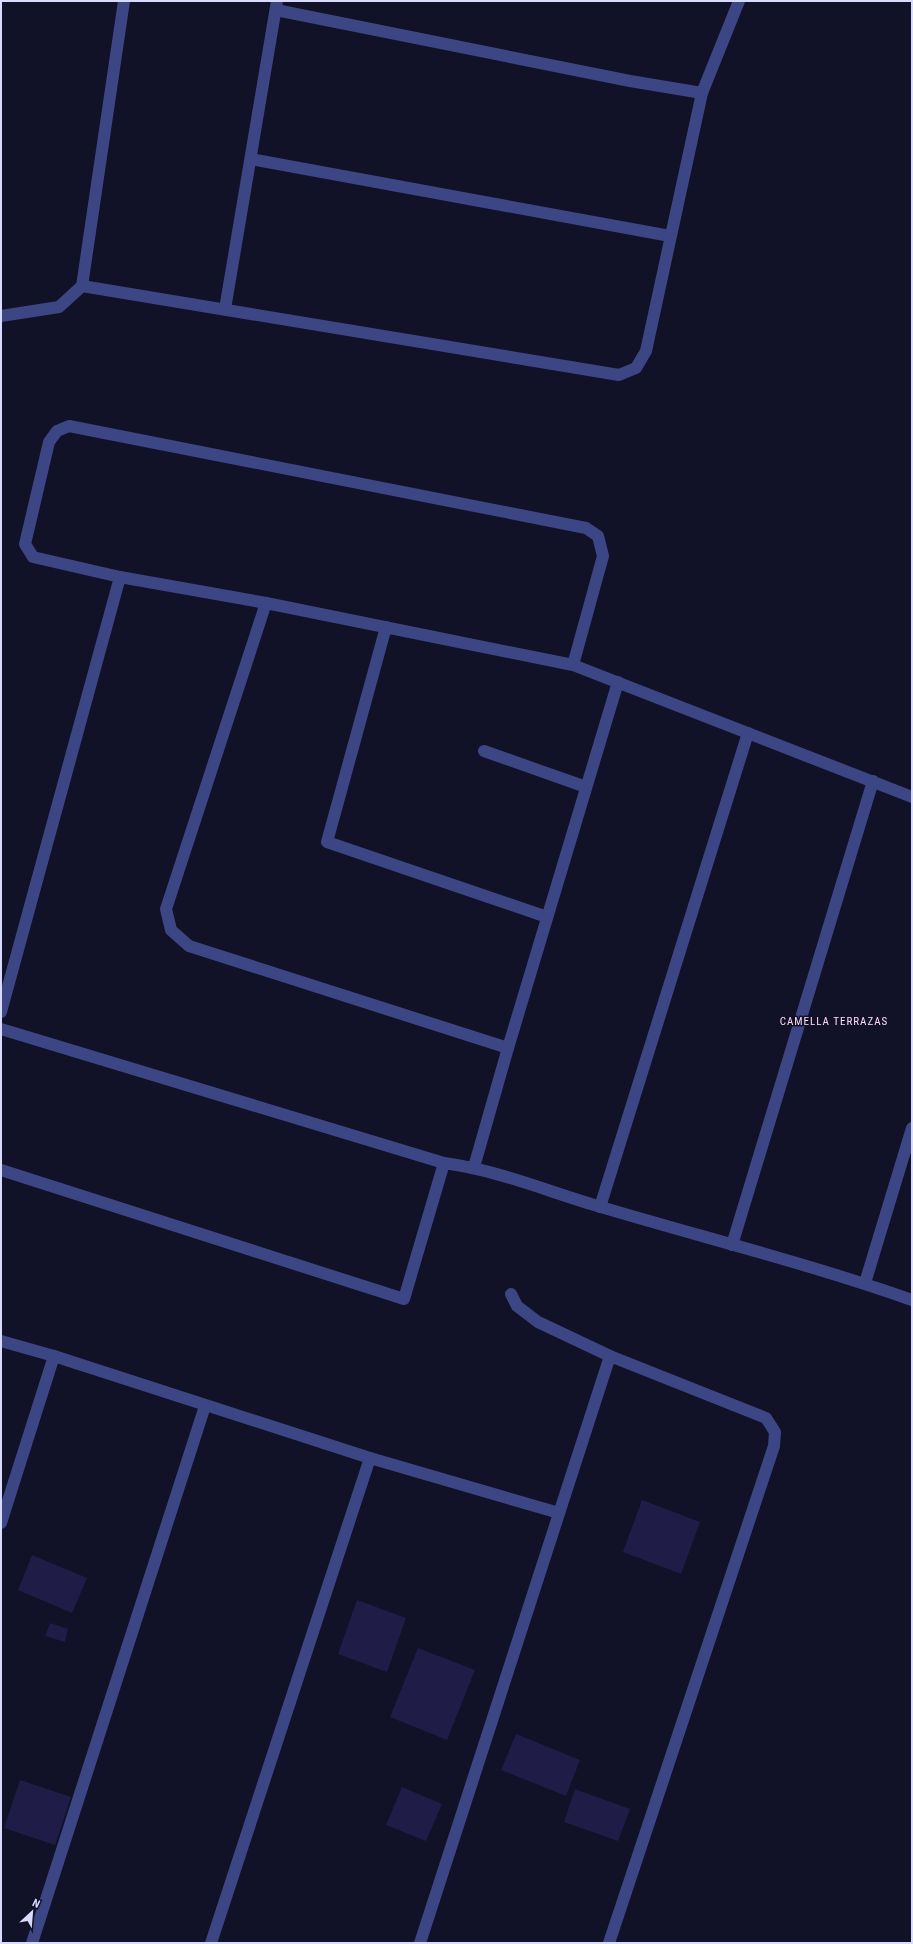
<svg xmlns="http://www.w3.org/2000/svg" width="913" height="1944" font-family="'Roboto Condensed',sans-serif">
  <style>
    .building { fill: #1f1d47 }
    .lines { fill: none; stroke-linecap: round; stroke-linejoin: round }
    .minor { stroke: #3d4684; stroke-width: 12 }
    .labels { text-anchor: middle; stroke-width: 3; stroke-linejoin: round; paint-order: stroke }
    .neighbourhood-label { font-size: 11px; letter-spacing: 1px; fill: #fedaf7; stroke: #111127 }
  </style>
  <rect width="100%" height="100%" fill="#111127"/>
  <g class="building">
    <path d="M642,1500L700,1522L681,1574L623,1552Z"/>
    <path d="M32,1555L87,1578L72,1613L18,1590Z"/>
    <path d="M357,1600L406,1618L387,1672L338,1654Z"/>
    <path d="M50,1623L68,1629L65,1642L45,1636Z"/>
    <path d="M418,1648L475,1670L447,1740L390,1717Z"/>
    <path d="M516,1734L580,1760L566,1796L501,1770Z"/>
    <path d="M20,1780L71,1797L55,1845L4,1828Z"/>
    <path d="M402,1787L442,1804L426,1841L386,1825Z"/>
    <path d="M575,1789L630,1809L618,1841L564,1822Z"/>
  </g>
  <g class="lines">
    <g class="minor">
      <path d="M276,10L630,81L702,93"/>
      <path d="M251,159L670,236"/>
      <path d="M82,286L619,375L636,368L646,351L702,93L739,1"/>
      <path d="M225,309L277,1"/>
      <path d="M1,316L59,307L82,286L124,1"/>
      <path d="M266,603L166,909L171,930L189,946L508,1048"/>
      <path d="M386,627L327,842L547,917"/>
      <path d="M573,665L603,556L598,536L586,528L69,426L57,431L49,442L25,544L33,557L120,577L266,603L573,665L912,797"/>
      <path d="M484,751L586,787"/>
      <path d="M1,1012L120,577"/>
      <path d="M1,1029L444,1163C498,1170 549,1192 601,1207C705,1238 810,1264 912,1300"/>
      <path d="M474,1167L508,1048L618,682"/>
      <path d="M1,1170L404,1299L444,1163"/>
      <path d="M600,1207L748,733"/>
      <path d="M732,1245L873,781"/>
      <path d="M865,1283L912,1128"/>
      <path d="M511,1294L517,1306L538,1322L610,1356"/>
      <path d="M1,1341L54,1356L370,1458L559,1513"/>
      <path d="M1,1523L54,1356"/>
      <path d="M32,1943L205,1406"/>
      <path d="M211,1943L370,1458"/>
      <path d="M420,1943L610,1356L766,1418L775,1432L774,1446L609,1943"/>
    </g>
  </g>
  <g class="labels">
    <g class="neighbourhood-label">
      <text x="834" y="1025">CAMELLA TERRAZAS</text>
    </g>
  </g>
  <rect width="913" height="1944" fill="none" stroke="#d8dafe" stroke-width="4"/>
  <g transform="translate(32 1912) rotate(26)" stroke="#111127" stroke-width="3" paint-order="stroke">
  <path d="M0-3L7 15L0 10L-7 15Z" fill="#d8dafe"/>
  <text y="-6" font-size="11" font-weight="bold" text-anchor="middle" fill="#d8dafe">N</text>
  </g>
</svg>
